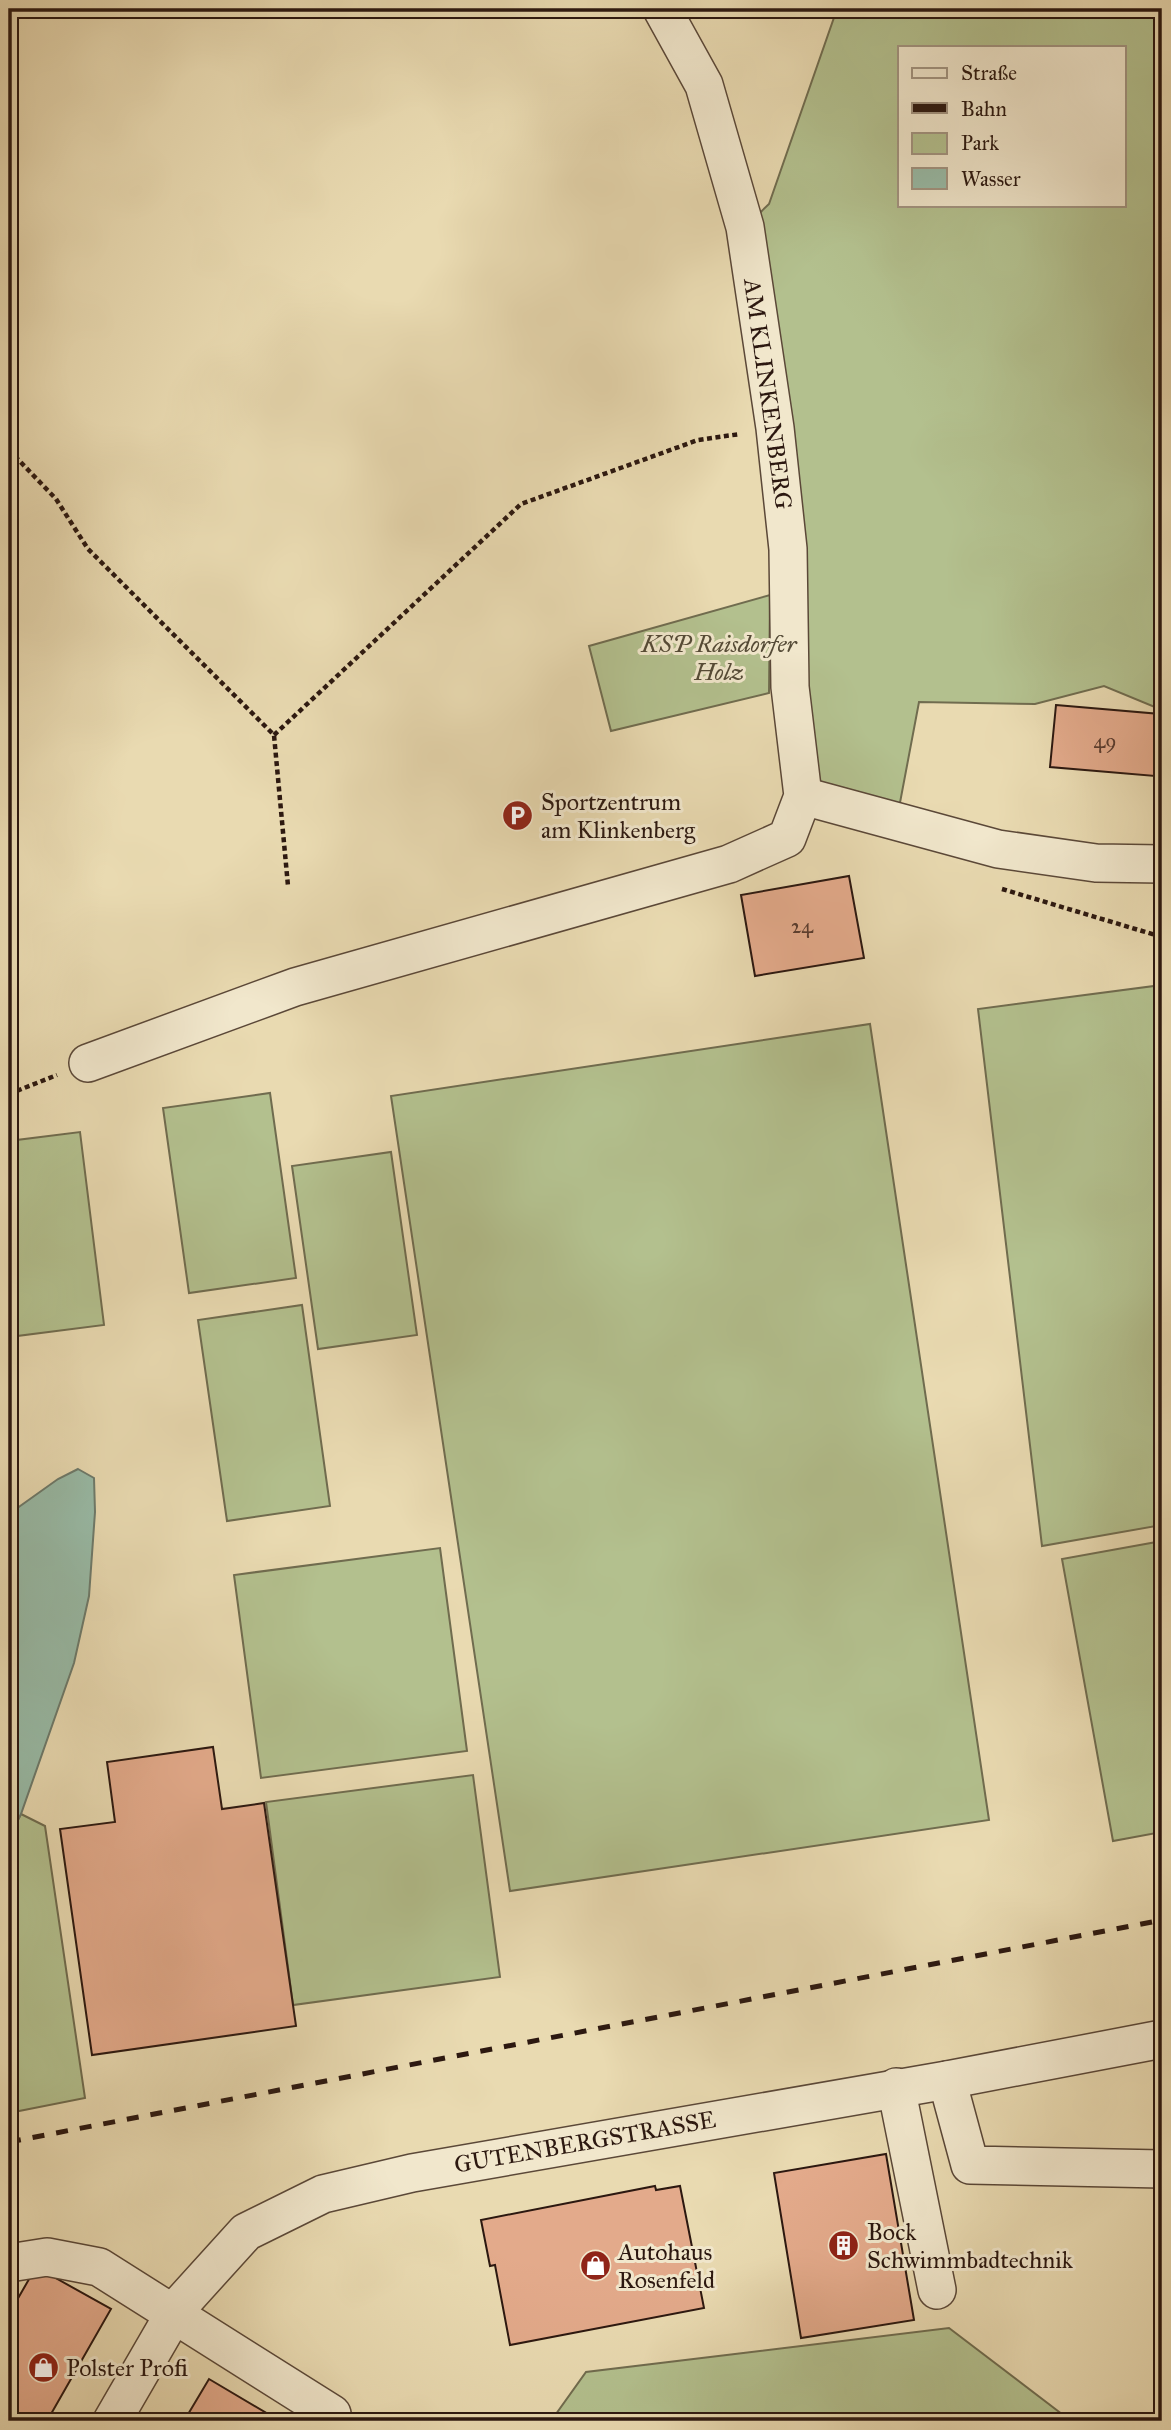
<svg xmlns="http://www.w3.org/2000/svg" width="1171" height="2430" font-family="'IM FELL Great Primer',serif">
  <style>
    .green { fill: #b3c08e; stroke: #706c4f; stroke-width: 2; fill-rule: evenodd }
    .water { fill: #98bba7; stroke: #6d7a6b; stroke-width: 2 }
    .building { fill: #e3aa8b; stroke: #2c1810; stroke-width: 2 }
    .lines { fill: none; stroke-linecap: round; stroke-linejoin: round }
    .minor-casing { stroke: #5b4838; stroke-width: 40 }
    .path { stroke: #2c1810; stroke-width: 4.5; stroke-dasharray: 5 3.5; stroke-linecap: butt }
    .minor { stroke: #f1e7cc; stroke-width: 37 }
    .rail { stroke: #2c1810; stroke-width: 5; stroke-dasharray: 12 12; stroke-linecap: butt }
    .labels { text-anchor: middle; stroke-width: 6; stroke-linejoin: round; paint-order: stroke }
    .number-label { font-size: 21px; fill: #5a3c2f }
    .street-label { font-size: 24px; fill: #2c1810; stroke: #f1e7cc }
    .park-label { font-size: 24px; font-style: italic; fill: #544a36; stroke: #f1e7cc }
    .poi-label { font-size: 24px; fill: #2c1810; stroke: #f1e7cc; text-anchor: start }
  </style>
  <rect width="100%" height="100%" fill="#e9dab1"/>
  <filter id="stains"><feTurbulence type="fractalNoise" baseFrequency=".00286" numOctaves="4"/><feColorMatrix values="0 0 0 0 .2 0 0 0 0 .09 0 0 0 0 .02 0 0 0 .5 -.17"/></filter>
  <radialGradient id="worn" r=".72"><stop offset=".6" stop-color="#630" stop-opacity="0"/><stop offset="1" stop-color="#630" stop-opacity=".3"/></radialGradient>
  <g class="green">
    <path d="M837,9H1162V710L1104,686L1035,704L919,702L899,808L803,796L745,227L769,204ZM900,47H1124V205H900Z"/>
    <path d="M770,595L769,693L611,731L589,646Z"/>
    <path d="M1162,985V1525L1042,1546L978,1009Z"/>
    <path d="M870,1024L989,1820L510,1891L391,1096Z"/>
    <path d="M270,1093L296,1278L189,1293L163,1108Z"/>
    <path d="M80,1132L104,1325L9,1337V1141Z"/>
    <path d="M391,1152L417,1335L318,1349L292,1166Z"/>
    <path d="M302,1305L330,1506L227,1521L198,1320Z"/>
    <path d="M1162,1541V1832L1113,1841L1062,1559Z"/>
    <path d="M440,1548L467,1751L261,1778L234,1575Z"/>
    <path d="M473,1775L500,1977L293,2005L266,1802Z"/>
    <path d="M21,1814L45,1826L85,2098L9,2113V1837Z"/>
    <path d="M949,2328L1071,2421H551L586,2372Z"/>
  </g>
  <path class="water" d="M78,1469L94,1478L95,1512L89,1596L74,1663L21,1814L9,1837V1514L58,1479Z"/>
  <g class="building">
    <path d="M1056,705L1160,714L1155,776L1050,767Z"/>
    <path d="M849,876L864,958L755,976L741,895Z"/>
    <path d="M213,1747L222,1809L264,1803L296,2026L92,2055L60,1829L115,1822L107,1762Z"/>
    <path d="M886,2154L914,2320L801,2338L774,2173Z"/>
    <path d="M655,2186L656,2190L680,2186L704,2308L510,2345L495,2265L490,2266L481,2220Z"/>
    <path d="M36,2267L111,2309L47,2421H9V2314Z"/>
    <path d="M209,2379L280,2421H184Z"/>
  </g>
  <g class="lines">
    <defs>
      <g id="minor">
        <path d="M803,796L998,849L1096,863L1162,864"/>
        <path d="M88,1063L295,987L729,864L787,838L803,796L790,687L788,549L775,428L745,227L704,85L662,9"/>
        <path d="M947,2080L970,2165L1162,2169"/>
        <path d="M896,2087L937,2290"/>
        <path d="M9,2263L47,2257L99,2267L332,2414"/>
        <path d="M112,2421L178,2307L246,2232L323,2194L412,2173L947,2080L1162,2039"/>
      </g>
    </defs>
    <use href="#minor" class="minor-casing"/>
    <g class="path">
      <path d="M9,450L56,499L88,549L274,735L288,886"/>
      <path d="M274,735L521,504L698,440L740,434"/>
      <path d="M1002,889L1162,937"/>
      <path d="M9,1094L57,1075"/>
    </g>
    <use href="#minor" class="minor"/>
    <path class="rail" d="M9,2142L1162,1920"/>
  </g>
  <defs>
    <symbol id="parking-disc" viewBox="-11 -11 22 22"><circle r="9.5" fill="#8f2418" stroke="#f1e7cc"/><path d="M-3.5-5.5H1a3.5 3.5 0 0 1 0 7H-1V5.5H-3.5ZM-1-3.4V-.6H.8a1.4 1.4 0 0 0 0-2.8Z" fill="#fff"/></symbol>
    <symbol id="building-disc" viewBox="-11 -11 22 22"><circle r="9.5" fill="#8f2418" stroke="#f1e7cc"/><path d="M-4-6H4V6H1V3H-1V6H-4ZM-2.5-4.3h1.7v1.8h-1.7ZM.8-4.3h1.7v1.8H.8ZM-2.5-1h1.7V.8h-1.7ZM.8-1h1.7V.8H.8Z" fill="#fff"/></symbol>
    <symbol id="shop-disc" viewBox="-11 -11 22 22"><circle r="9.5" fill="#8f2418" stroke="#f1e7cc"/><path d="M-5-2.5h2.3a2.7 3.5 0 0 1 5.4 0H5L5.5 6h-11ZM-1.5-2.5h3a1.5 2.3 0 0 0-3 0Z" fill="#fff"/></symbol>
  </defs>
  <g fill-rule="evenodd">
    <use href="#parking-disc" x="500" y="798" width="35" height="35"/>
    <use href="#building-disc" x="826" y="2228" width="35" height="35"/>
    <use href="#shop-disc" x="578" y="2248" width="35" height="35"/>
    <use href="#shop-disc" x="26" y="2350" width="35" height="35"/>
  </g>
  <g class="labels">
    <g class="number-label">
      <text x="1105" y="748">49</text>
      <text x="802" y="933">24</text>
    </g>
    <g class="street-label">
      <text transform="translate(768 394) rotate(82)" y="8">AM KLINKENBERG</text>
      <text transform="translate(585 2142) rotate(-10)" y="8">GUTENBERGSTRASSE</text>
    </g>
    <g class="park-label">
      <text x="719" y="652">KSP Raisdorfer<tspan x="719" dy="28">Holz</tspan></text>
    </g>
    <g class="poi-label">
      <text x="541" y="810">Sportzentrum<tspan x="541" dy="28">am Klinkenberg</tspan></text>
      <text x="867" y="2240">Bock<tspan x="867" dy="28">Schwimmbadtechnik</tspan></text>
      <text x="618" y="2260">Autohaus<tspan x="618" dy="28">Rosenfeld</tspan></text>
      <text x="66" y="2376">Polster Profi</text>
    </g>
  </g>
  <rect width="1171" height="2430" fill="none" stroke="#e9dab1" stroke-width="35"/>
  <rect x="10" y="10" width="1150" height="2409" fill="none" stroke="#2c1810" stroke-width="3.5"/>
  <rect x="18" y="18" width="1136" height="2395" fill="none" stroke="#2c1810" stroke-width="2"/>
  <rect x="898" y="46" width="228" height="161" fill="#f1e7cc" stroke="#a29481" stroke-width="2"/>
  <rect x="912" y="68" width="35" height="10" fill="#f1e7cc" stroke="#a29481" stroke-width="2"/>
  <text x="961" y="80" font-size="21" fill="#2c1810">Straße</text>
  <rect x="912" y="103" width="35" height="10" fill="#2c1810" stroke="#a29481" stroke-width="2"/>
  <text x="961" y="116" font-size="21" fill="#2c1810">Bahn</text>
  <rect x="912" y="133" width="35" height="21" fill="#b3c08e" stroke="#a29481" stroke-width="2"/>
  <text x="961" y="150" font-size="21" fill="#2c1810">Park</text>
  <rect x="912" y="168" width="35" height="21" fill="#98bba7" stroke="#a29481" stroke-width="2"/>
  <text x="961" y="186" font-size="21" fill="#2c1810">Wasser</text>
  <rect width="100%" height="100%" filter="url(#stains)"/>
  <rect width="100%" height="100%" fill="url(#worn)"/>
</svg>
